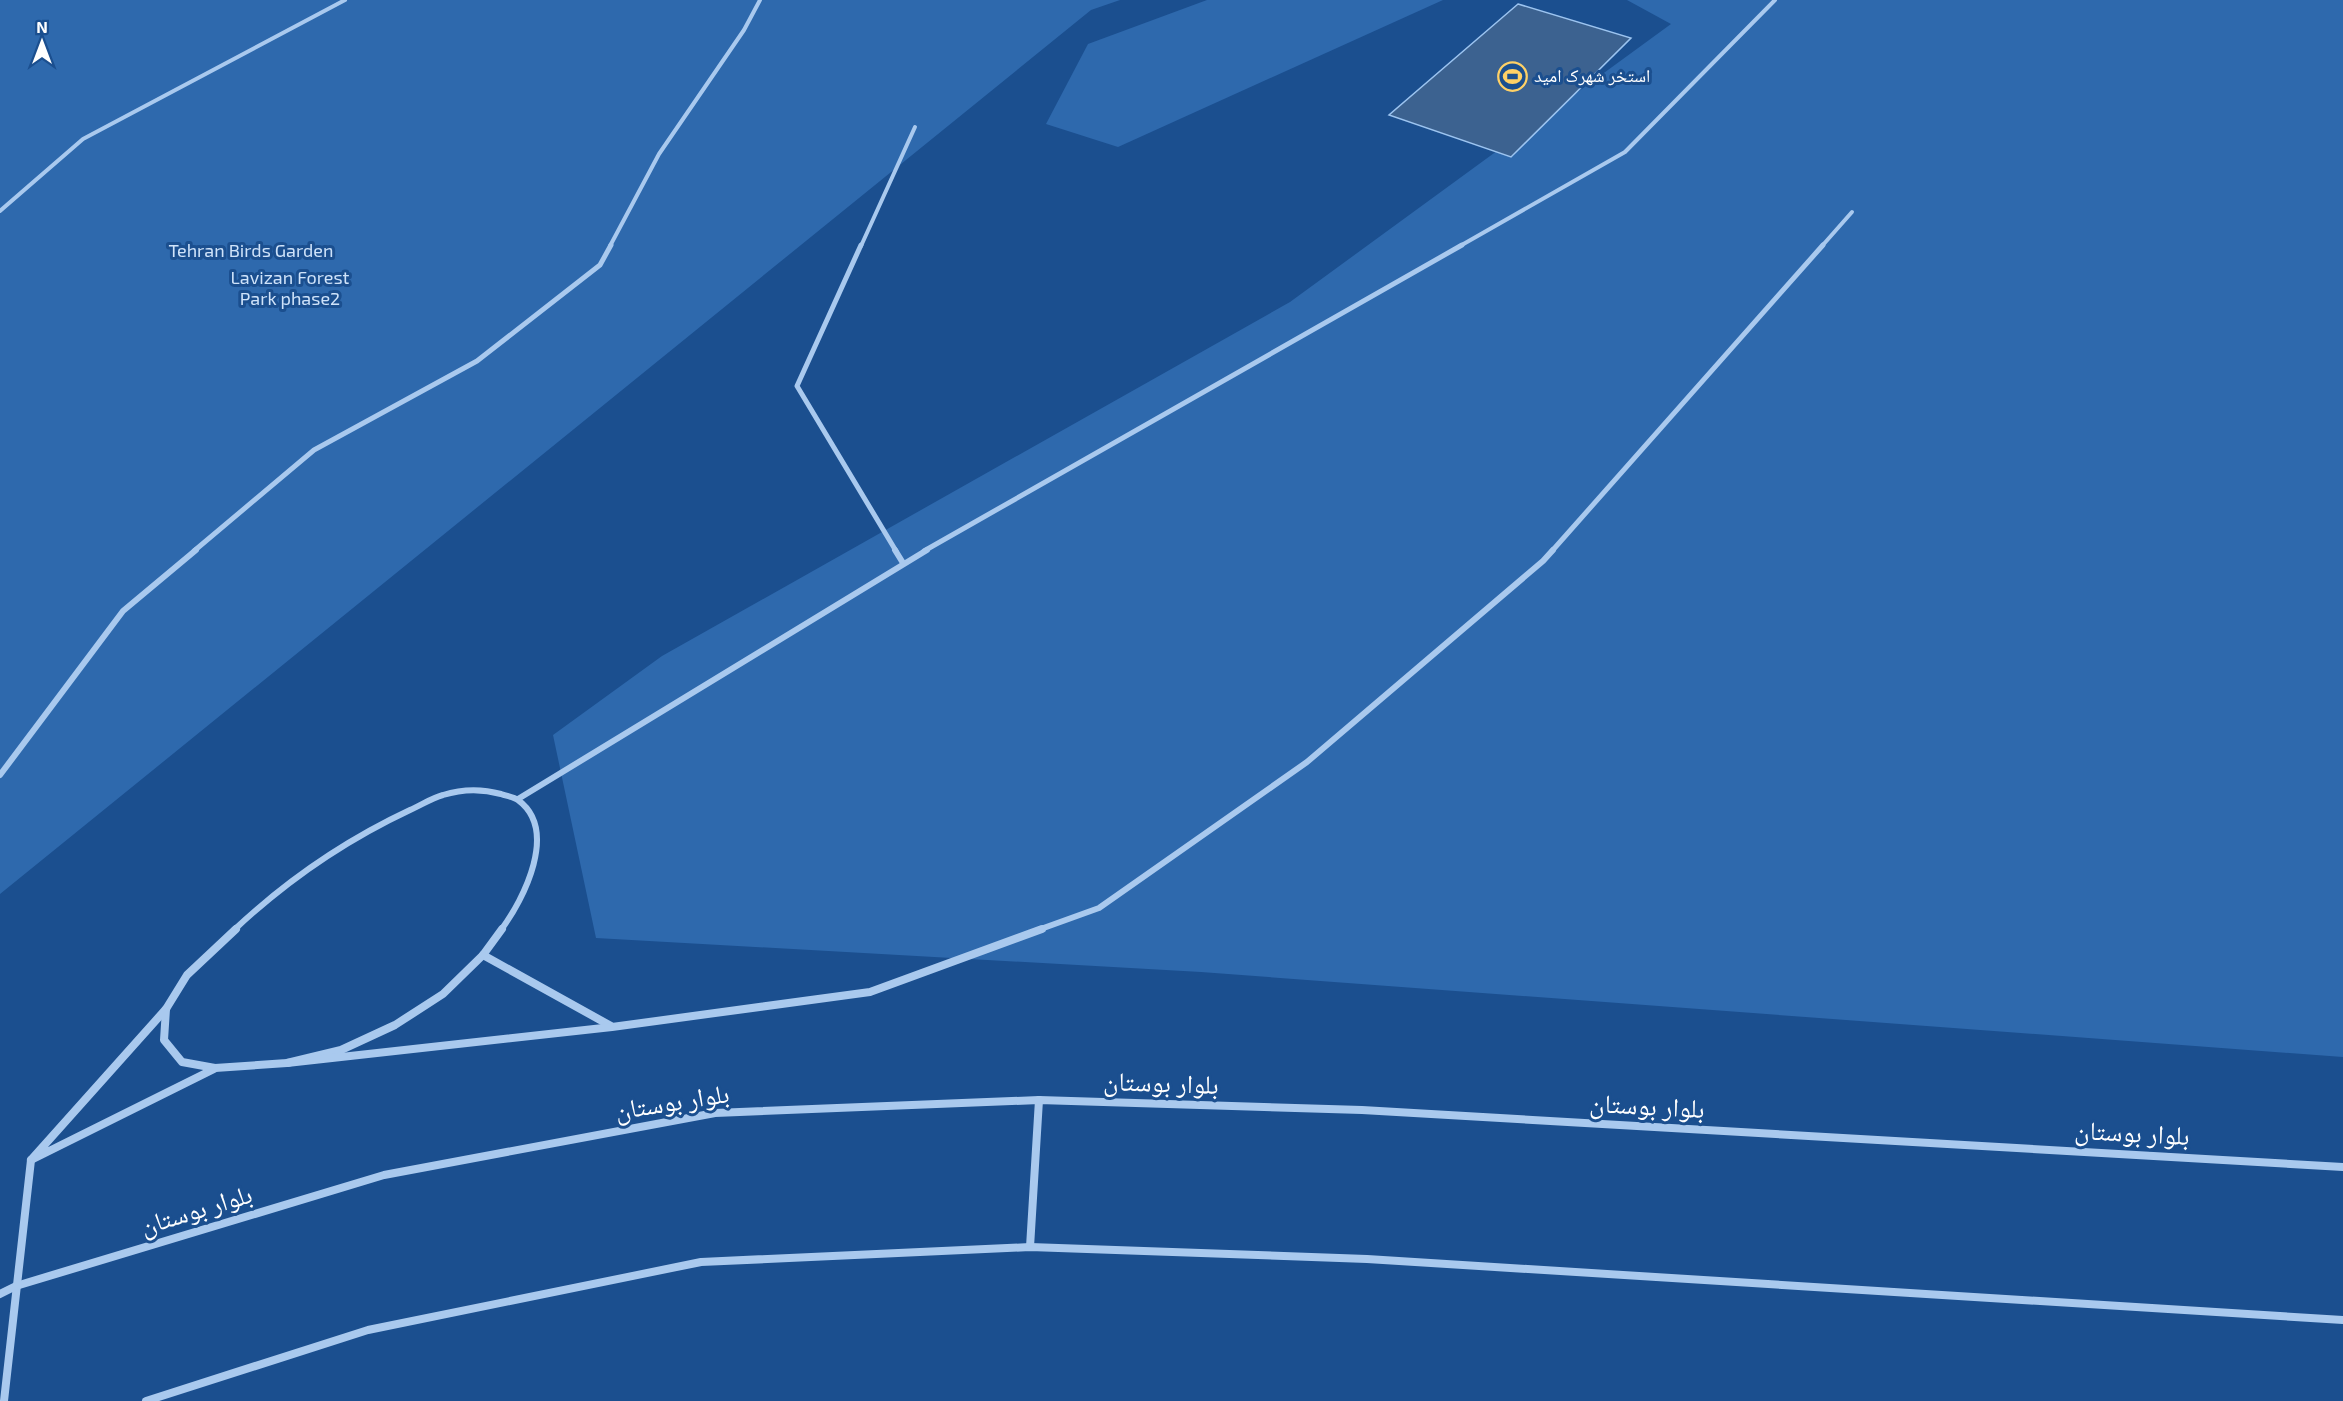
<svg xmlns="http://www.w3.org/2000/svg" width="2343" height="1401" font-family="'Exo 2','Noto Naskh Arabic',sans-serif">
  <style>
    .green { fill: #2e69ad }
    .water { fill: #3c6290; stroke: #9cc4f0; stroke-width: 1.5 }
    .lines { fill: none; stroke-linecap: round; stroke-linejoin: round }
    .street-far3 { stroke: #a9c9ee; stroke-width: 4 }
    .street-far2 { stroke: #a9c9ee; stroke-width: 5 }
    .street-far1 { stroke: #a9c9ee; stroke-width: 6 }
    .street { stroke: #a9c9ee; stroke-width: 8 }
    .labels { text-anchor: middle; stroke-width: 6; stroke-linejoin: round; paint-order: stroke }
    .far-poi-label { font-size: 18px; fill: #fff; stroke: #1b4f8f; text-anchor: start }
    .far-park-label { font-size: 18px; fill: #cfe3fa; stroke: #1b4f8f }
    .near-street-label { font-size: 26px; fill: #fff; stroke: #1b4f8f }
  </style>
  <rect width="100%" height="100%" fill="#1b4f8f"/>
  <g class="green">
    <path d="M0,0H1120L1091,10L0,894Z"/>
    <path d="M1207,0H1443L1118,147L1046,124L1088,44Z"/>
    <path d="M1627,0H2343V1057L1201,972L596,938L553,735L662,656L1290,302L1671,24Z"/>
  </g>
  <path class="water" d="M1518,4L1631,38L1511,157L1389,115Z"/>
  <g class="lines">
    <g class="street-far3">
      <path d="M0,211L83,139L345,0"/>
      <path d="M610,246L659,154L744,30L760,0"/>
      <path d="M861,246L915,127"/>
      <path d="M1460,246L1625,152L1775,0"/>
      <path d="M1822,246L1852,212"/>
    </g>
    <g class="street-far2">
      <path d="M861,245L797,386L896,551"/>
      <path d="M194,551L314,450L477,361L600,265L611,245"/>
      <path d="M924,551L1462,245"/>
      <path d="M1552,551L1823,245"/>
    </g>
    <g class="street-far1">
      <path d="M895,550L903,563"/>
      <path d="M0,775L123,611L196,550"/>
      <path d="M518,799L927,550"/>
      <path d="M234,930C285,882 346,840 410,810C421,805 432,798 443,795C462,789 483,789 501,794C506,796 514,797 518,800C559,830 524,899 501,930"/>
      <path d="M1038,930L1099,908L1307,762L1543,561L1553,550"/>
    </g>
    <g class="street">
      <path d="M236,929L187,975L166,1009L164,1040L182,1062L215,1068L287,1063L341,1050L395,1025L443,994L483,955L502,929"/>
      <path d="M483,955L611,1026"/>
      <path d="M166,1009L31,1160L214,1069"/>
      <path d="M287,1063L612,1027L870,992L1042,929"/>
      <path d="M1030,1247L1039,1100"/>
      <path d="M0,1294L16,1286L384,1175L715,1113L1039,1100L1362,1110L2343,1167"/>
      <path d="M4,1401L31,1160"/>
      <path d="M146,1401L368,1330L701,1262L1030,1247L1367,1259L2343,1320"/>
    </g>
  </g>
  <defs>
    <symbol id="stadium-ring" viewBox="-11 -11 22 22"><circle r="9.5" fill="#1b4f8f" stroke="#ffd166" stroke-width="1.5"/><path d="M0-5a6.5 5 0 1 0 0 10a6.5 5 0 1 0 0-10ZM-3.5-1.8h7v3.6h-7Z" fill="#ffd166"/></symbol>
  </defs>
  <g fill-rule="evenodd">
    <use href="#stadium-ring" x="1496" y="60" width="33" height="33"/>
  </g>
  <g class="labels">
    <g class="far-poi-label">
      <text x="1534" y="82">استخر شهرک امید</text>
    </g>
    <g class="far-park-label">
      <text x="251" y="257">Tehran Birds Garden</text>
      <text x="290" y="284">Lavizan Forest<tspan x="290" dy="21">Park phase2</tspan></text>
    </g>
    <g class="near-street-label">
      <text transform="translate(1161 1083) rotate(2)" y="9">بلوار بوستان</text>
      <text transform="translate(672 1102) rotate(-9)" y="9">بلوار بوستان</text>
      <text transform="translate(1647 1106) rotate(3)" y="9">بلوار بوستان</text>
      <text transform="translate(2132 1133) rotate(3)" y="9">بلوار بوستان</text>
      <text transform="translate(196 1210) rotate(-17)" y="9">بلوار بوستان</text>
    </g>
  </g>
  <g transform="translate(42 42)" stroke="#1b4f8f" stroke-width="4.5" paint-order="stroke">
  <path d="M0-4.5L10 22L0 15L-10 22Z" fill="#ffffff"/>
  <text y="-9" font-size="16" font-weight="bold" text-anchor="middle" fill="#ffffff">N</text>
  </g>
</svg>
